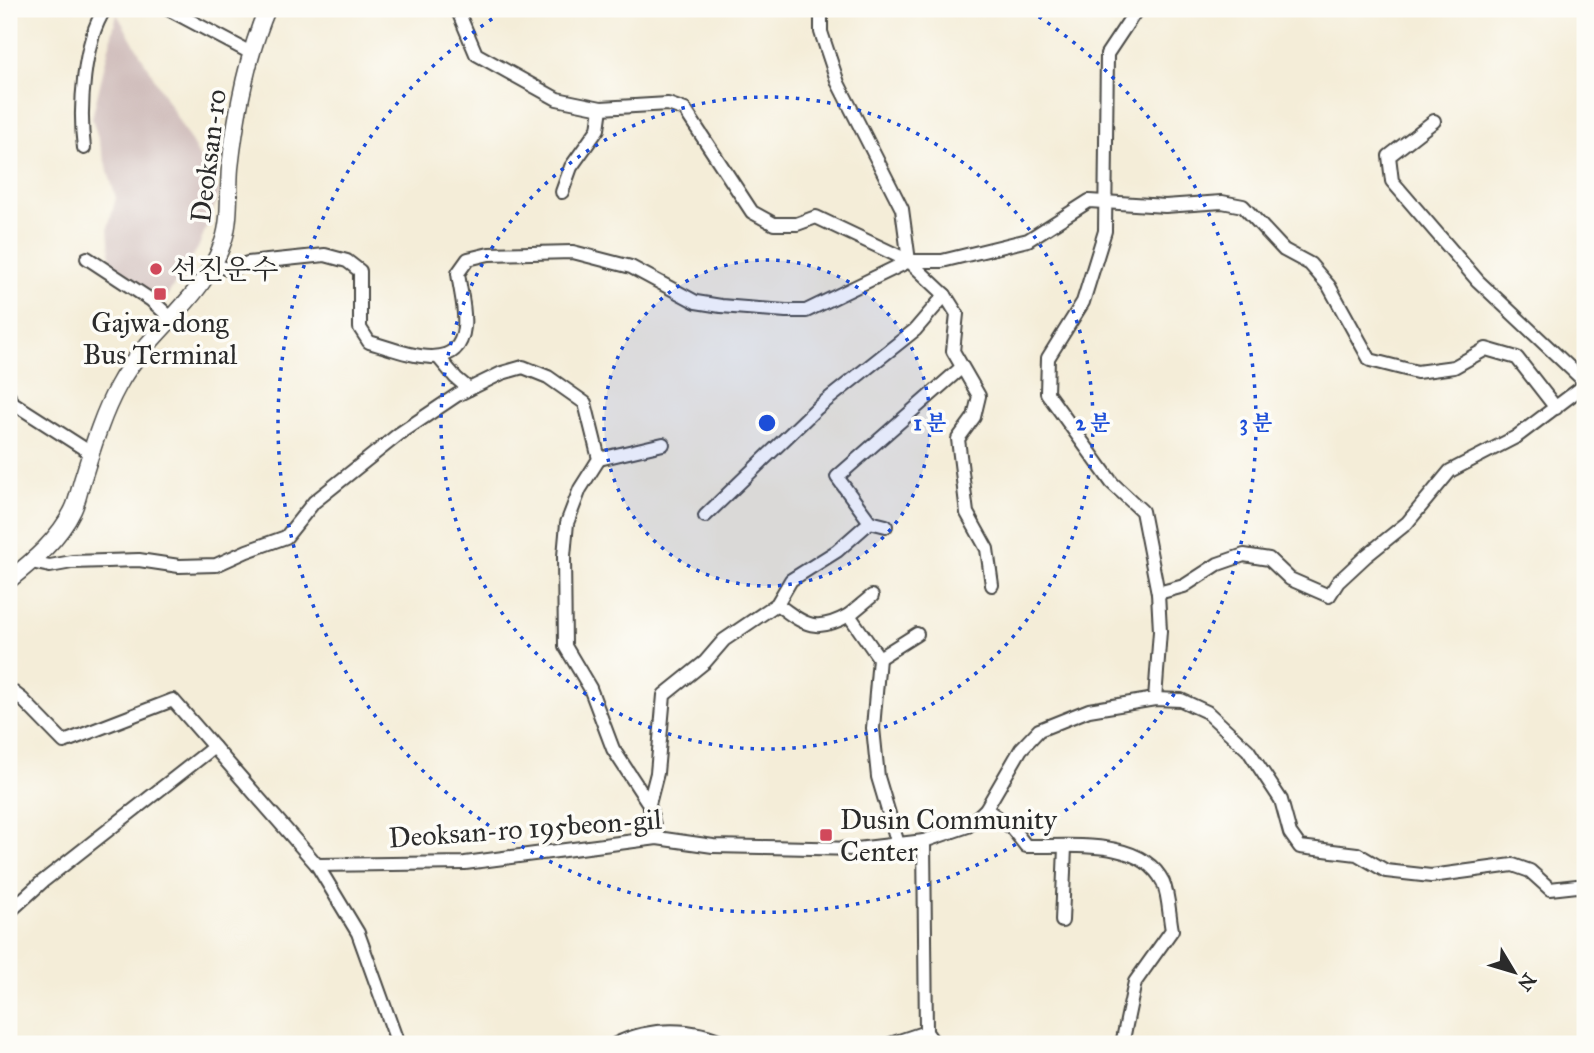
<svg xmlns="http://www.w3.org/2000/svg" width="1594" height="1053" font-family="'IM FELL Great Primer','Noto Serif KR',serif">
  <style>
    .industrial { fill: #d1bfbd }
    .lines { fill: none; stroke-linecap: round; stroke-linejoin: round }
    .lane-casing { stroke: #494845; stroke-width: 10 }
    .street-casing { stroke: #494845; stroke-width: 16 }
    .secondary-casing { stroke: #494845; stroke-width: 19 }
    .lane { stroke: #fff; stroke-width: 6 }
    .street { stroke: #fff; stroke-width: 12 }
    .secondary { stroke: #fff; stroke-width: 16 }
    .ring { fill: none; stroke: #1d4ed8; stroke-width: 3.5; stroke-dasharray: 3.5 7 }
    .poi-dot { fill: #d1495b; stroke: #fdfcf7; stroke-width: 2.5 }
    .labels { text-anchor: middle; stroke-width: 7; stroke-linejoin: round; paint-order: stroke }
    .street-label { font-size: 28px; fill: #2b2b2b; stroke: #fdfcf7 }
    .poi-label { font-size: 28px; fill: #2b2b2b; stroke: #fdfcf7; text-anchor: start }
    .centre { fill: #1d4ed8; stroke: #fdfcf7; stroke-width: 3.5 }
    .ring-label { font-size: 21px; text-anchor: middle; font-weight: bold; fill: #1d4ed8; stroke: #fdfcf7; stroke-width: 7; stroke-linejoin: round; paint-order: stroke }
  </style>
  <rect width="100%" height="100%" fill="#fdfcf7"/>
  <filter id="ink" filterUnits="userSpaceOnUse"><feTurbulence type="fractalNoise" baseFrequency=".0143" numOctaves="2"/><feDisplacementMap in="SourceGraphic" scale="14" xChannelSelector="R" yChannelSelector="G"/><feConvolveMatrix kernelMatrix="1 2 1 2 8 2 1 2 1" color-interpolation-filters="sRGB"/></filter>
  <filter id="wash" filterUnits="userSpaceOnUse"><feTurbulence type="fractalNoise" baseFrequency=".00686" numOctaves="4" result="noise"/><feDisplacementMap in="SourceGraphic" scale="28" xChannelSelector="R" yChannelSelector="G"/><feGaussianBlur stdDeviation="1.57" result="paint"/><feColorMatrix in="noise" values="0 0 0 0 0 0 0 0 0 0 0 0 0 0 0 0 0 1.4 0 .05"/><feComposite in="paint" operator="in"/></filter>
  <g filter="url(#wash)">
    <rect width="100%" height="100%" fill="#f4edd8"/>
    <path class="industrial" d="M117,14L220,192L198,248L163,302L111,265L108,227L116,198L92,118Z"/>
  </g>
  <g filter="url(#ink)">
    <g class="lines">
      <defs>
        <path id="lane" d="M1579,1044L1585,1040"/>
        <g id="street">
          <path d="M168,9L251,53"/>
          <path d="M457,9L476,54L557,99L601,108L668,104L685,110L752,212L774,224H797L816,217L909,261H942L1028,240L1089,201L1165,206L1222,202L1243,206L1284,250L1310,264L1329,286L1370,360L1417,372L1454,367L1486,349L1517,358L1556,408"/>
          <path d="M821,9V32L838,83L902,209L909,261L945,295L957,314L953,351L979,396L974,417L958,439L967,513L987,549L992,585"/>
          <path d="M1137,9L1107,54L1105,231L1083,302L1048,358L1047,393L1112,483L1142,511L1158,593L1160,631L1155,699"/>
          <path d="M1434,121L1389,156L1392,181L1478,281L1585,382"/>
          <path d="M84,148C79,110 83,41 105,9"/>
          <path d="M562,192L571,167L598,129L601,108"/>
          <path d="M87,258L151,300L172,319"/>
          <path d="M214,265L228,269L248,263L325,255L347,261L360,271V328L369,342C399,350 459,378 464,327C466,310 460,290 458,273L468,259L489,254L573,252L631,267L696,302L721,306L786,311H806L909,261"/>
          <path d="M439,358L456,378L469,389"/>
          <path d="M9,396L10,401L91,453"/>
          <path d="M599,459L663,444"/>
          <path d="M705,516L817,408L915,330L945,295"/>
          <path d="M870,522L886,526"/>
          <path d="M31,562L50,566L72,562L139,560L179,566L216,565L247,551L286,537L314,502L399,434L457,395L502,373L523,367L548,377L585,403L599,459L580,489L567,523L564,556L565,646L590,688L613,749L649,804"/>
          <path d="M1158,593L1184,586L1218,564L1244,555L1269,559L1290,579L1329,596L1338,582L1366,556L1407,523L1450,471L1516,437L1585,385"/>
          <path d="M872,596L849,615L879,658L873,728L878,777L898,844"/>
          <path d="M777,604C805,626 817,633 849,615"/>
          <path d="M879,658L917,634"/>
          <path d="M9,689L22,699L64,742L173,700L317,865L358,933L398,1044"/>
          <path d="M986,809L1011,827L1026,846C1068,847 1141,837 1163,882C1169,895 1169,916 1172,930L1135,982L1122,1044"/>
          <path d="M657,838L649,804L657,773L664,695L705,662L724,640L777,604L791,580L837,551L870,522L837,477L961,368"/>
          <path d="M924,841L926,1032L935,1044"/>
          <path d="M317,865L465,863L657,838L713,846L857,849L924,841L968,826L986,809L1021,749L1039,730L1089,710L1155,699L1181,700L1207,712L1248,750L1281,800L1290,833L1300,847L1357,854L1386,871L1431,876L1513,865L1530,871L1550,889L1577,886L1585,888"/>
          <path d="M9,912L42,882L214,747"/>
          <path d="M1062,921L1065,847"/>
          <path d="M616,1044C650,1027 694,1027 727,1044"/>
          <path d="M890,1044L926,1032"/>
        </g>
        <path id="secondary" d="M9,580C33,561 59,539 73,510C78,500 80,486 84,475C93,446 103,413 118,386C146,333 204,300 223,242C231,220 228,191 230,168C236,114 246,59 267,9"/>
      </defs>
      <use href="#lane" class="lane-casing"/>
      <use href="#street" class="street-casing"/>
      <use href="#secondary" class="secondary-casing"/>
      <use href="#lane" class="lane"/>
      <use href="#street" class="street"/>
      <use href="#secondary" class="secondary"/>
    </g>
  </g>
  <circle cx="767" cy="423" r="163" fill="#1d4ed8" fill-opacity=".12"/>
  <g class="ring">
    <circle cx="767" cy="423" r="163"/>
    <circle cx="767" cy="423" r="326"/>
    <path d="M1030 11A489 489 0 1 1 504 11"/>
  </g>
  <g class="poi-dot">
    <circle cx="156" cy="269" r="7"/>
    <rect x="153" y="287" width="14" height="14" rx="3.5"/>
    <rect x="819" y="828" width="14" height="14" rx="3.5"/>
  </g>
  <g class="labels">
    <g class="street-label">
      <text transform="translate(208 156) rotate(-83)" y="10">Deoksan-ro</text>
      <text transform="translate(525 828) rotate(-4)" y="10">Deoksan-ro 195beon-gil</text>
    </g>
    <g class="poi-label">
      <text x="170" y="279">선진운수</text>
      <text x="160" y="332" text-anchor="middle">Gajwa-dong<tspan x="160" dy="32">Bus Terminal</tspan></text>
      <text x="840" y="829">Dusin Community<tspan x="840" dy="32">Center</tspan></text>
    </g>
  </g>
  <circle cx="767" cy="423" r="10" class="centre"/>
  <g class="ring-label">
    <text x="930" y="430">1 분</text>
    <text x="1093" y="430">2 분</text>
    <text x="1256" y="430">3 분</text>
  </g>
  <rect width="1594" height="1053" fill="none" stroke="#fdfcf7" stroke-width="35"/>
  <g transform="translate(1514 972) rotate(128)" stroke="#fdfcf7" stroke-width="5" paint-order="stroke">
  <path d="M0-5L12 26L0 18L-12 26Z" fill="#2b2b2b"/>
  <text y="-10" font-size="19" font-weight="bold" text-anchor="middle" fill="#2b2b2b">N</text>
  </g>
</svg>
